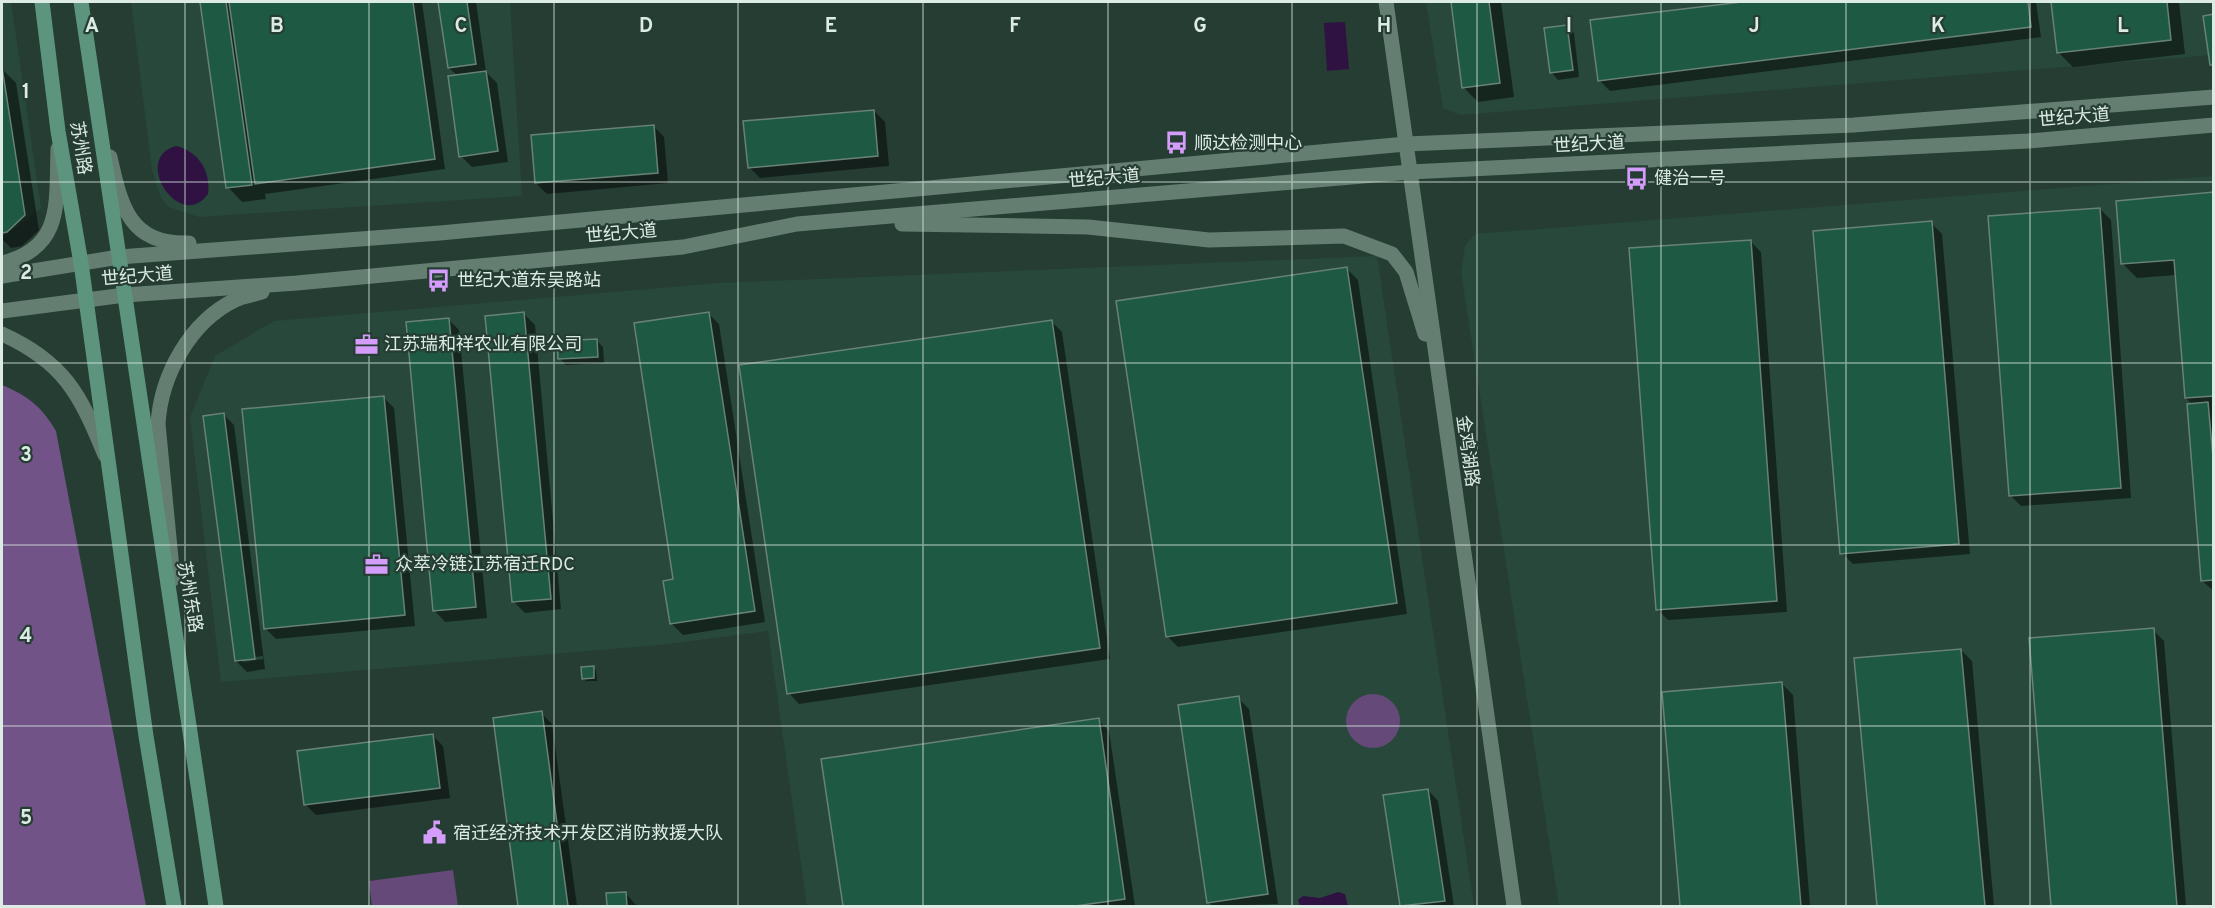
<svg xmlns="http://www.w3.org/2000/svg" width="2215" height="908" font-family="Overpass,'Noto Sans SC',sans-serif">
  <style>
    .built { fill: #28483b }
    .green { fill: #654978 }
    .forest { fill: #725388 }
    .water { fill: #2f1241 }
    .shadow { fill: #0007; fill-rule: evenodd }
    .building { fill: #1e5944; stroke: #688276; stroke-width: 1.5 }
    .lines { fill: none; stroke-linecap: round; stroke-linejoin: round }
    .tertiary { stroke: #647e72; stroke-width: 15 }
    .secondary { stroke: #5c947e; stroke-width: 15 }
    .grid { fill: none; stroke: #ddebe5; stroke-width: 1.5; stroke-opacity: 0.55 }
    .labels { text-anchor: middle; stroke-width: 4.5; stroke-linejoin: round; paint-order: stroke }
    .street-label { font-size: 18px; fill: #ddebe5; stroke: #253d33 }
    .poi-label { font-size: 18px; fill: #ddebe5; stroke: #253d33; text-anchor: start }
    .grid-label { font-size: 20px; text-anchor: middle; font-weight: bold; fill: #ddebe5; stroke: #253d33; stroke-width: 4.5; stroke-linejoin: round; paint-order: stroke }
  </style>
  <rect width="100%" height="100%" fill="#253d33"/>
  <g class="built">
    <path d="M2,2H11L41,208L2,238Z"/>
    <path d="M131,2H510L522,196L199,217L169,207L161,198L152,170Z"/>
    <path d="M1426,2H2213V55L1460,115L1443,108Z"/>
    <path d="M2213,176V906H1559L1461,272L1465,246L1475,234Z"/>
    <path d="M1377,256L1474,906H807L768,631L660,645L221,682L190,417L215,356L274,321L719,283Z"/>
  </g>
  <g class="green">
    <circle cx="1373" cy="721" r="27"/>
    <path d="M453,870L458,906H372L369,881Z"/>
  </g>
  <path class="forest" d="M2,385C28,396 41,406 56,431L146,906H2Z"/>
  <g class="water">
    <path d="M1345,22L1349,69L1327,71L1324,23Z"/>
    <path d="M176,146C198,151 211,171 208,194C180,233 131,158 176,146Z"/>
    <path d="M1338,892L1345,894L1348,906H1300L1298,900L1303,896L1320,898Z"/>
  </g>
  <g class="shadow">
    <path d="M201,2H422L445,169L265,194L266,199L242,202L228,187Z"/>
    <path d="M440,2H476L486,72L497,83L508,162L472,167L461,156L458,76L449,68Z"/>
    <path d="M1452,2H1501L1514,97L1478,102L1463,87Z"/>
    <path d="M1755,2H2036L2041,37L1610,91L1599,80L1592,22Z"/>
    <path d="M2052,2H2179L2185,54L2073,67L2058,52Z"/>
    <path d="M1566,26L1574,33L1579,77L1558,80L1551,72Z"/>
    <path d="M2,69L16,83L39,230L22,246L11,248L2,239Z"/>
    <path d="M874,111L885,122L889,166L760,178L749,167Z"/>
    <path d="M653,126L664,137L668,183L547,194L536,183Z"/>
    <path d="M2214,194V591L2202,581L2193,405L2186,398L2176,275L2137,278L2122,263Z"/>
    <path d="M2100,209L2111,220L2131,498L2021,506L2010,495Z"/>
    <path d="M1931,223L1942,234L1970,554L1853,564L1842,553Z"/>
    <path d="M1750,241L1761,252L1787,612L1668,620L1657,609Z"/>
    <path d="M1347,269L1358,280L1407,614L1178,647L1167,636Z"/>
    <path d="M708,313L719,324L765,622L683,635L672,624L665,582L675,580Z"/>
    <path d="M524,314L535,325L561,609L525,613L514,602Z"/>
    <path d="M448,319L459,330L487,618L445,622L435,611Z"/>
    <path d="M1051,321L1062,332L1110,659L799,704L789,693Z"/>
    <path d="M596,340L603,347L604,363L566,365L559,358Z"/>
    <path d="M383,397L394,408L415,626L276,639L265,628Z"/>
    <path d="M223,414L234,425L265,669L247,672L236,661ZM263,656V659L243,662V659Z"/>
    <path d="M2153,630L2164,641L2186,906H2053L2031,640Z"/>
    <path d="M1961,650L1972,661L1994,906H1878L1856,660Z"/>
    <path d="M593,667L596,670L597,681H586L583,678Z"/>
    <path d="M1782,684L1793,695L1810,906H1681L1663,694Z"/>
    <path d="M1238,698L1249,709L1278,904L1213,906L1208,902Z"/>
    <path d="M541,713L552,724L577,906H519L494,719Z"/>
    <path d="M1098,720L1109,731L1135,906H845L823,760Z"/>
    <path d="M432,735L443,746L450,798L316,815L305,804Z"/>
    <path d="M1428,790L1438,801L1454,906H1401L1385,796Z"/>
    <path d="M625,893L637,906H609L608,895Z"/>
  </g>
  <g class="building">
    <path d="M200,2H226L252,185L226,188Z"/>
    <path d="M229,2H413L435,159L255,184Z"/>
    <path d="M438,2H467L476,64L448,68Z"/>
    <path d="M1451,2H1489L1500,83L1462,88Z"/>
    <path d="M1742,2H2028L2031,27L1598,81L1590,20Z"/>
    <path d="M2051,2H2167L2171,40L2057,53Z"/>
    <path d="M2214,14V65H2210L2203,16Z"/>
    <path d="M1567,25L1573,70L1550,73L1544,28Z"/>
    <path d="M2,67L25,215L7,232L2,233Z"/>
    <path d="M486,71L498,151L459,157L448,76Z"/>
    <path d="M874,110L878,156L748,168L743,121Z"/>
    <path d="M654,125L658,173L535,183L531,135Z"/>
    <path d="M2214,192V396L2185,398L2174,260L2121,264L2116,201Z"/>
    <path d="M2100,208L2121,488L2009,496L1988,216Z"/>
    <path d="M1932,221L1959,544L1840,554L1813,231Z"/>
    <path d="M1751,240L1777,601L1656,610L1629,248Z"/>
    <path d="M1347,267L1397,603L1166,637L1116,301Z"/>
    <path d="M524,312L551,599L512,602L485,316Z"/>
    <path d="M709,312L755,611L670,624L663,581L673,579L634,323Z"/>
    <path d="M449,318L476,607L433,611L406,322Z"/>
    <path d="M1052,320L1100,648L787,694L739,365Z"/>
    <path d="M597,339L598,357L558,359L557,341Z"/>
    <path d="M384,396L405,615L264,629L242,409Z"/>
    <path d="M2208,402L2214,468V580L2201,581L2187,404Z"/>
    <path d="M224,413L255,659L235,661L203,416Z"/>
    <path d="M2154,628L2177,906H2051L2029,638Z"/>
    <path d="M1961,649L1985,906H1877L1854,658Z"/>
    <path d="M594,666V678L582,679L581,667Z"/>
    <path d="M1782,682L1801,906H1680L1662,692Z"/>
    <path d="M1239,696L1268,894L1207,903L1178,705Z"/>
    <path d="M542,711L568,906H518L493,718Z"/>
    <path d="M1099,718L1125,899L1075,906H843L821,759Z"/>
    <path d="M433,734L440,788L304,805L297,751Z"/>
    <path d="M1428,789L1445,901L1400,906L1383,795Z"/>
    <path d="M626,892L627,906H607L606,893Z"/>
  </g>
  <g class="lines">
    <g class="tertiary">
      <path d="M1386,2L1514,906"/>
      <path d="M110,157C121,206 129,245 189,243"/>
      <path d="M902,224L1088,227L1209,240L1344,236L1392,254L1406,272L1425,334"/>
      <path d="M2,263C64,248 56,202 58,149"/>
      <path d="M2,276L119,257L440,233L1406,144L1854,125L2214,97"/>
      <path d="M2,311L125,295L297,283L683,247L797,224L1410,172L2028,141L2214,125"/>
      <path d="M2,334C64,362 80,394 105,455"/>
      <path d="M173,579L158,424C161,375 190,322 235,300C243,296 253,295 262,292"/>
    </g>
    <g class="secondary">
      <path d="M42,2L58,131L81,263L146,736L174,906"/>
      <path d="M81,2L216,906"/>
    </g>
  </g>
  <path class="grid" d="M185,2V906M369,2V906M554,2V906M738,2V906M923,2V906M1108,2V906M1292,2V906M1477,2V906M1661,2V906M1846,2V906M2030,2V906M2,182H2214M2,363H2214M2,545H2214M2,726H2214"/>
  <defs>
    <symbol id="bus-bare" viewBox="-9 -9 18 18"><path d="M-5-6H5V4H4V6H2V4H-2V6H-4V4H-5ZM-3.5-4V0h7V-4ZM-3.5 1.2v1.5H-2V1.2ZM2 1.2v1.5H3.5V1.2Z" fill="#d49cfb" stroke="#253d33" stroke-width="2.5" paint-order="stroke"/></symbol>
    <symbol id="office-bare" viewBox="-9 -9 18 18"><path d="M-6-3h4V-5.5h4V-3h4V5H-6ZM-1-4.5V-3h2v-1.5ZM-6 0V1H6V0Z" fill="#d49cfb" stroke="#253d33" stroke-width="2.5" paint-order="stroke"/></symbol>
    <symbol id="civic-bare" viewBox="-9 -9 18 18"><path d="M-.6-6.5H3V-4.5H.6V-3L4-1V1h2V6H-6V1h2V-1L-.6-3ZM-1.2 2.5V6h2.4V2.5Z" fill="#d49cfb" stroke="#253d33" stroke-width="2.5" paint-order="stroke"/></symbol>
  </defs>
  <g fill-rule="evenodd">
    <use href="#bus-bare" x="1160" y="126" width="33" height="33"/>
    <use href="#bus-bare" x="1620" y="162" width="33" height="33"/>
    <use href="#bus-bare" x="422" y="264" width="33" height="33"/>
    <use href="#office-bare" x="350" y="328" width="33" height="33"/>
    <use href="#office-bare" x="360" y="548" width="33" height="33"/>
    <use href="#civic-bare" x="418" y="816" width="33" height="33"/>
  </g>
  <g class="labels">
    <g class="street-label">
      <text transform="translate(2074 117) rotate(-5)" y="6">世纪大道</text>
      <text transform="translate(1589 144) rotate(-3)" y="6">世纪大道</text>
      <text transform="translate(81 148) rotate(81)" y="6">苏州路</text>
      <text transform="translate(1104 178) rotate(-5)" y="6">世纪大道</text>
      <text transform="translate(621 233) rotate(-5)" y="6">世纪大道</text>
      <text transform="translate(137 276) rotate(-5)" y="6">世纪大道</text>
      <text transform="translate(1468 451) rotate(82)" y="6">金鸡湖路</text>
      <text transform="translate(190 597) rotate(80)" y="6">苏州东路</text>
    </g>
    <g class="poi-label">
      <text x="1194" y="149">顺达检测中心</text>
      <text x="1654" y="184">健治一号</text>
      <text x="457" y="286">世纪大道东吴路站</text>
      <text x="384" y="350">江苏瑞和祥农业有限公司</text>
      <text x="395" y="570">众萃冷链江苏宿迁RDC</text>
      <text x="453" y="839">宿迁经济技术开发区消防救援大队</text>
    </g>
  </g>
  <g class="grid-label">
    <text x="92" y="32">A</text>
    <text x="277" y="32">B</text>
    <text x="461" y="32">C</text>
    <text x="646" y="32">D</text>
    <text x="831" y="32">E</text>
    <text x="1015" y="32">F</text>
    <text x="1200" y="32">G</text>
    <text x="1384" y="32">H</text>
    <text x="1569" y="32">I</text>
    <text x="1754" y="32">J</text>
    <text x="1938" y="32">K</text>
    <text x="2123" y="32">L</text>
    <text x="26" y="98">1</text>
    <text x="26" y="279">2</text>
    <text x="26" y="461">3</text>
    <text x="26" y="642">4</text>
    <text x="26" y="824">5</text>
  </g>
  <rect width="2215" height="908" fill="none" stroke="#ddebe5" stroke-width="6"/>
</svg>
